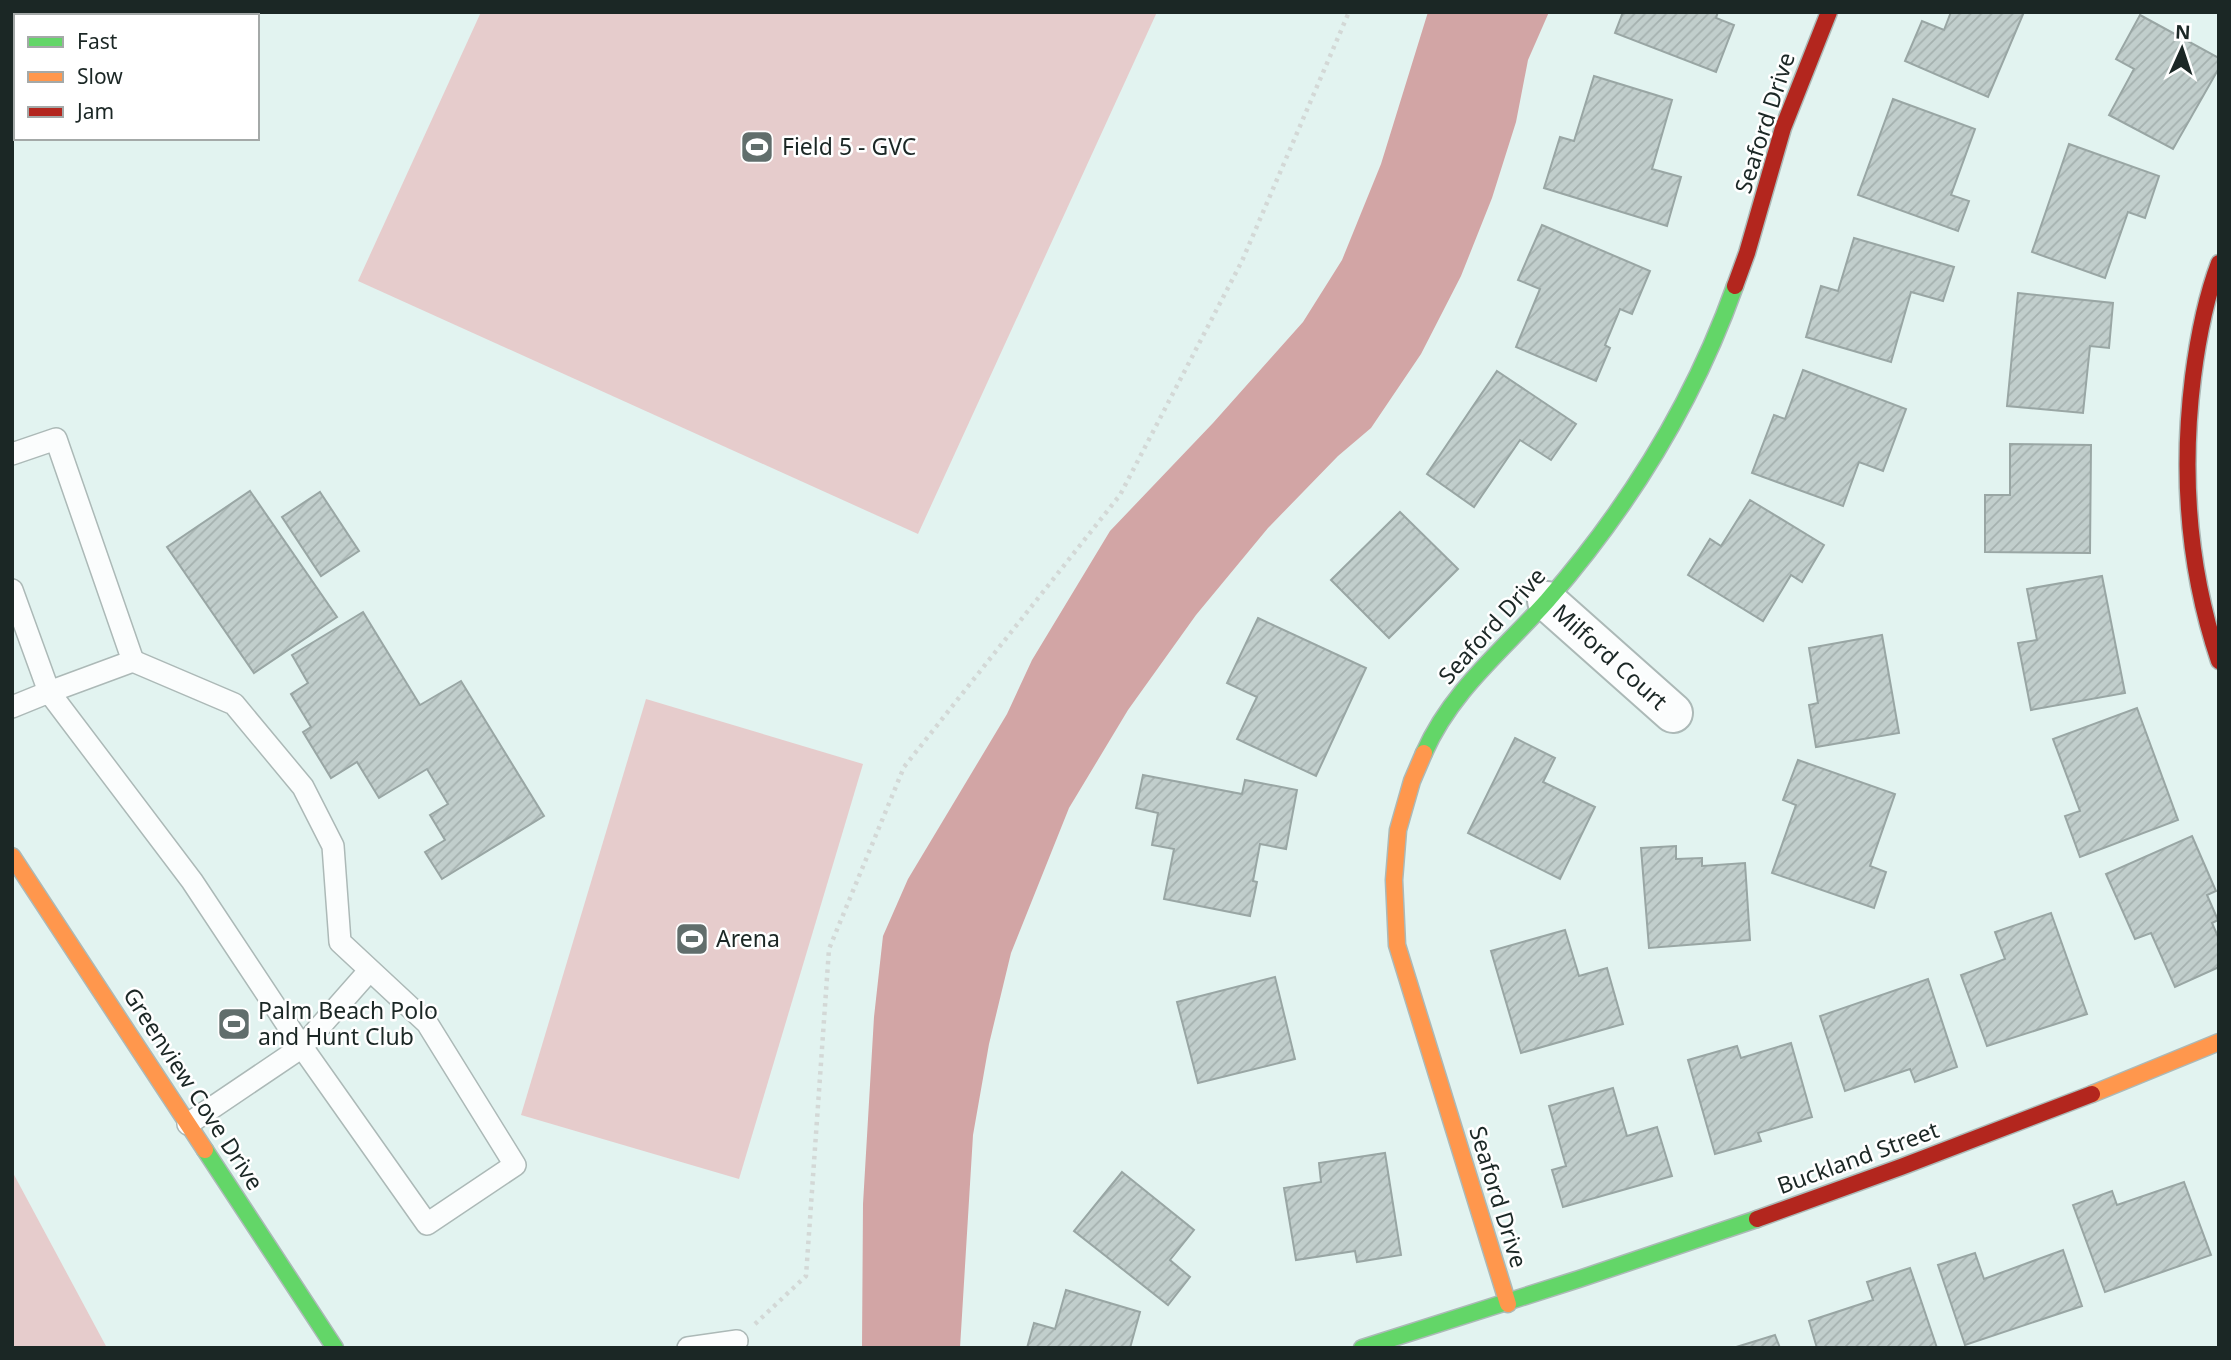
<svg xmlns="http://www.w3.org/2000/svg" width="2231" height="1360" font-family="'Noto Sans',sans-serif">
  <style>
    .green { fill: #e6cccc }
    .water { fill: #d2a5a5 }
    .building { fill: url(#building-hatch); stroke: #99a6a4; stroke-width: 2 }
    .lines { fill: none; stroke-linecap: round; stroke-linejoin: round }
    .lane-casing { stroke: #acb9b7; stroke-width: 24 }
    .street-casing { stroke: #acb9b7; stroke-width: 42 }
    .fast-casing { stroke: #acb9b7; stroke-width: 19 }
    .slow-casing { stroke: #acb9b7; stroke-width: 19 }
    .jam-casing { stroke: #acb9b7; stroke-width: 19 }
    .path { stroke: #d3d8d6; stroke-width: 4.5; stroke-dasharray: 3.5 5; stroke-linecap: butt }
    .lane { stroke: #fbfdfd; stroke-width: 21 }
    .street { stroke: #fbfdfd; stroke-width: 38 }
    .fast { stroke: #63d668; stroke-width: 16 }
    .slow { stroke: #ff974d; stroke-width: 16 }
    .jam { stroke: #b3261e; stroke-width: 16 }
    .labels { text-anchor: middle; stroke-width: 5; stroke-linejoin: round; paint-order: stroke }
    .street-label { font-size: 23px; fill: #1b2725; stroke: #fff }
    .poi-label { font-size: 23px; fill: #1b2725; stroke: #fff; text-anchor: start }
  </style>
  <defs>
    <pattern id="building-hatch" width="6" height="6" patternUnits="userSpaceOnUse" patternTransform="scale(1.75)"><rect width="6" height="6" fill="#c1cecc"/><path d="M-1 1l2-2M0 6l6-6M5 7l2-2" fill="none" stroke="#a5b1af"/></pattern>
  </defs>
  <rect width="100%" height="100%" fill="#e2f3f0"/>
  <g class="green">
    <path d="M481,12H1157L918,534L358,281Z"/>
    <path d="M646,699L863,764L739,1179L521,1115Z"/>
    <path d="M12,1171L107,1348H12Z"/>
  </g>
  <path class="water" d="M1428,12H1549L1528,60L1516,122L1492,198L1461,276L1421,354L1371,428L1338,456L1268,528L1196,615L1128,710L1069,808L1011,953L989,1044L973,1135L960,1348H862L863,1204L874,1017L883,936L908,879L1007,714L1032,660L1110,531L1213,423L1303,322L1342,260L1381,164Z"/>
  <g class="building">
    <path d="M12,12H131L132,16H16V80L12,62Z"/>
    <path d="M1623,12H1718L1716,18L1734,25L1716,72L1615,33Z"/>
    <path d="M1951,12H2024L1988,97L1905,61L1922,21L1944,30Z"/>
    <path d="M2140,15L2219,58V68L2173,149L2109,115L2134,69L2116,59Z"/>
    <path d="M1594,76L1672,100L1652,169L1681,177L1667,226L1544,188L1560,137L1574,141Z"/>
    <path d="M1893,99L1975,129L1951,195L1969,201L1958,231L1858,195Z"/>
    <path d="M2069,144L2159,176L2145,218L2128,212L2105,278L2032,252Z"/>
    <path d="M1542,225L1650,271L1632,314L1620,309L1605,345L1610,348L1596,381L1516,347L1540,289L1518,280Z"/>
    <path d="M1854,238L1954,267L1943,301L1911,292L1891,362L1806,337L1821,286L1838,291Z"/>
    <path d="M2018,293L2113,303L2109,348L2090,346L2083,413L2007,406Z"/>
    <path d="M1803,370L1906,409L1883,471L1859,462L1843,506L1752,473L1774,415L1785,419Z"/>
    <path d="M1497,371L1576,424L1551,460L1520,440L1474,507L1427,474Z"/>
    <path d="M2010,444L2091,445L2090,553L1985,552V495H2010Z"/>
    <path d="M250,491L337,617L254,673L167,547Z"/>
    <path d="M320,492L359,551L321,576L282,517Z"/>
    <path d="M1750,500L1824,545L1802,582L1791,575L1763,621L1688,575L1710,539L1721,546Z"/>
    <path d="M1400,512L1458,569L1389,638L1331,580Z"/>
    <path d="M2102,576L2125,693L2031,710L2018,643L2037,640L2027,589Z"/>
    <path d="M363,612L420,705L461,681L544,816L442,879L425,852L445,840L430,815L448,804L427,769L379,798L357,762L331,778L303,732L311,727L291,694L308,683L292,655Z"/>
    <path d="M1258,618L1366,668L1316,776L1237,739L1257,697L1227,683Z"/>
    <path d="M1882,635L1899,733L1816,747L1809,705L1818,703L1809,648Z"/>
    <path d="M2137,708L2178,820L2080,857L2065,816L2080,811L2053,739Z"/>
    <path d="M1515,738L1555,758L1543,782L1595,807L1560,879L1468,833Z"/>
    <path d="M1798,760L1895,794L1870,866L1886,872L1874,908L1772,873L1796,805L1783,800Z"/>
    <path d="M1143,775L1242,794L1245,780L1297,790L1286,849L1260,844L1253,881L1257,882L1250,916L1164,899L1174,849L1152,845L1158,813L1136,808Z"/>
    <path d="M2192,836L2216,891L2207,895L2218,920L2212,923L2219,939V967L2175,987L2151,933L2135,939L2106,874Z"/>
    <path d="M1676,846V859L1702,858V866L1745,863L1750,940L1649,948L1641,848Z"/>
    <path d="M2051,913L2087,1014L1987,1046L1961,975L2005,959L1995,932Z"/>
    <path d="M1565,930L1579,976L1607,968L1623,1024L1521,1053L1491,951Z"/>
    <path d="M1275,977L1295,1059L1198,1083L1177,1002Z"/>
    <path d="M1928,979L1957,1067L1915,1082L1910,1069L1845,1091L1820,1016Z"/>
    <path d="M1791,1043L1812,1117L1758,1133L1761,1141L1715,1154L1688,1060L1737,1046L1741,1058Z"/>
    <path d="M1613,1088L1627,1136L1657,1127L1672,1176L1563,1207L1552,1170L1566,1166L1549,1106Z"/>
    <path d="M1385,1153L1401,1255L1357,1262L1355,1251L1296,1260L1284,1188L1321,1182L1319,1163Z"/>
    <path d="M1122,1172L1194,1230L1170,1260L1190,1277L1168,1305L1074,1231Z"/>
    <path d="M2184,1182L2211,1255L2105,1292L2073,1205L2112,1191L2117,1205Z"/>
    <path d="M2063,1250L2082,1306L1965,1345L1938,1265L1975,1253L1984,1279Z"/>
    <path d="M1910,1268L1937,1348H1817L1809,1321L1873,1300L1867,1282Z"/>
    <path d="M1066,1290L1140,1312L1130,1348H1027L1034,1323L1055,1329Z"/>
    <path d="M1775,1335L1780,1348H1733Z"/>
  </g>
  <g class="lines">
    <defs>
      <g id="lane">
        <path d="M12,454L56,439L133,661L49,692L12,590"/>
        <path d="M12,707L49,692L192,881L302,1047L427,1224L515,1165L427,1023L340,942L333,846L303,787L234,704L133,661"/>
        <path d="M188,1124L302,1047L369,971"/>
        <path d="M688,1348L737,1341"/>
      </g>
      <path id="street" d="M1547,601L1673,713"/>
      <g id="fast">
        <path d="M1424,753C1451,691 1503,650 1547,601C1628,508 1694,401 1735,286"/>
        <path d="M205,1150L335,1348"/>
        <path d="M1362,1348L1579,1279L1757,1219"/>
      </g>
      <g id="slow">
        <path d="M1424,753L1412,781L1398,830L1394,880L1397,945L1508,1304"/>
        <path d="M12,856L205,1150"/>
        <path d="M2092,1094L2219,1042"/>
      </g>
      <g id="jam">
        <path d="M2219,263C2205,300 2198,338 2193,377C2181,474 2188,569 2219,661"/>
        <path d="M1735,286L1747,253L1783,128L1829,12"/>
        <path d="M1757,1219L1901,1167L2092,1094"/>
      </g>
    </defs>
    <use href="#lane" class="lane-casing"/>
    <use href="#street" class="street-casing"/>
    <use href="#fast" class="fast-casing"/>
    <use href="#slow" class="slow-casing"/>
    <use href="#jam" class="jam-casing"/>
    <path class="path" d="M755,1324L806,1276L829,949L904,767L1120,495L1242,261L1349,12"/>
    <use href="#lane" class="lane"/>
    <use href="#street" class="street"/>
    <use href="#fast" class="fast"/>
    <use href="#slow" class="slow"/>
    <use href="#jam" class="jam"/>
  </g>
  <defs>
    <symbol id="stadium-square" viewBox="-11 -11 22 22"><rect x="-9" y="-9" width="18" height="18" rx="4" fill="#616e6c" stroke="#fff"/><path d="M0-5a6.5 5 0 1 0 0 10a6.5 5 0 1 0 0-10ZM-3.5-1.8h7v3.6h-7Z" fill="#fff"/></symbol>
  </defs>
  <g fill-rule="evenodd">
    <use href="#stadium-square" x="738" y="128" width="38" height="38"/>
    <use href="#stadium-square" x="673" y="920" width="38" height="38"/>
    <use href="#stadium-square" x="215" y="1005" width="38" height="38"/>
  </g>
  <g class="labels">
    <g class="street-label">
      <text transform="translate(1765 123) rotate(-72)" y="8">Seaford Drive</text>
      <text transform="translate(1492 626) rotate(-48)" y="8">Seaford Drive</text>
      <text transform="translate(1610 657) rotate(42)" y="8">Milford Court</text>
      <text transform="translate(193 1089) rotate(57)" y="8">Greenview Cove Drive</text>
      <text transform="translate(1858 1158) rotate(-20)" y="8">Buckland Street</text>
      <text transform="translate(1498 1197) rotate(73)" y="8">Seaford Drive</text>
    </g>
    <g class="poi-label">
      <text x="782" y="155">Field 5 - GVC</text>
      <text x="716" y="947">Arena</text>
      <text x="258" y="1019">Palm Beach Polo<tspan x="258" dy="26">and Hunt Club</tspan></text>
    </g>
  </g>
  <rect width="2231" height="1360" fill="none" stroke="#1b2725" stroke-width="28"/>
  <rect x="14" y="14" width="245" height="126" fill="#ffffff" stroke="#a4a9a8" stroke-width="2"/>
  <rect x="28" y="37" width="35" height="10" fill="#63d668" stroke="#a4a9a8" stroke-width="2"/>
  <text x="77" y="49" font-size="21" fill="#1b2725">Fast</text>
  <rect x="28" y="72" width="35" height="10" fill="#ff974d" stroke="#a4a9a8" stroke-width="2"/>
  <text x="77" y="84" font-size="21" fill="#1b2725">Slow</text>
  <rect x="28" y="107" width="35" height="10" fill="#b3261e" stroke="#a4a9a8" stroke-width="2"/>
  <text x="77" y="119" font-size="21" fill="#1b2725">Jam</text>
  <g transform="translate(2182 49) rotate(3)" stroke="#ffffff" stroke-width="5" paint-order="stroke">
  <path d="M0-5L12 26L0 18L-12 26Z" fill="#1b2725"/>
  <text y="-10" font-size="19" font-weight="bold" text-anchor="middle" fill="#1b2725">N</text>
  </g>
</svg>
